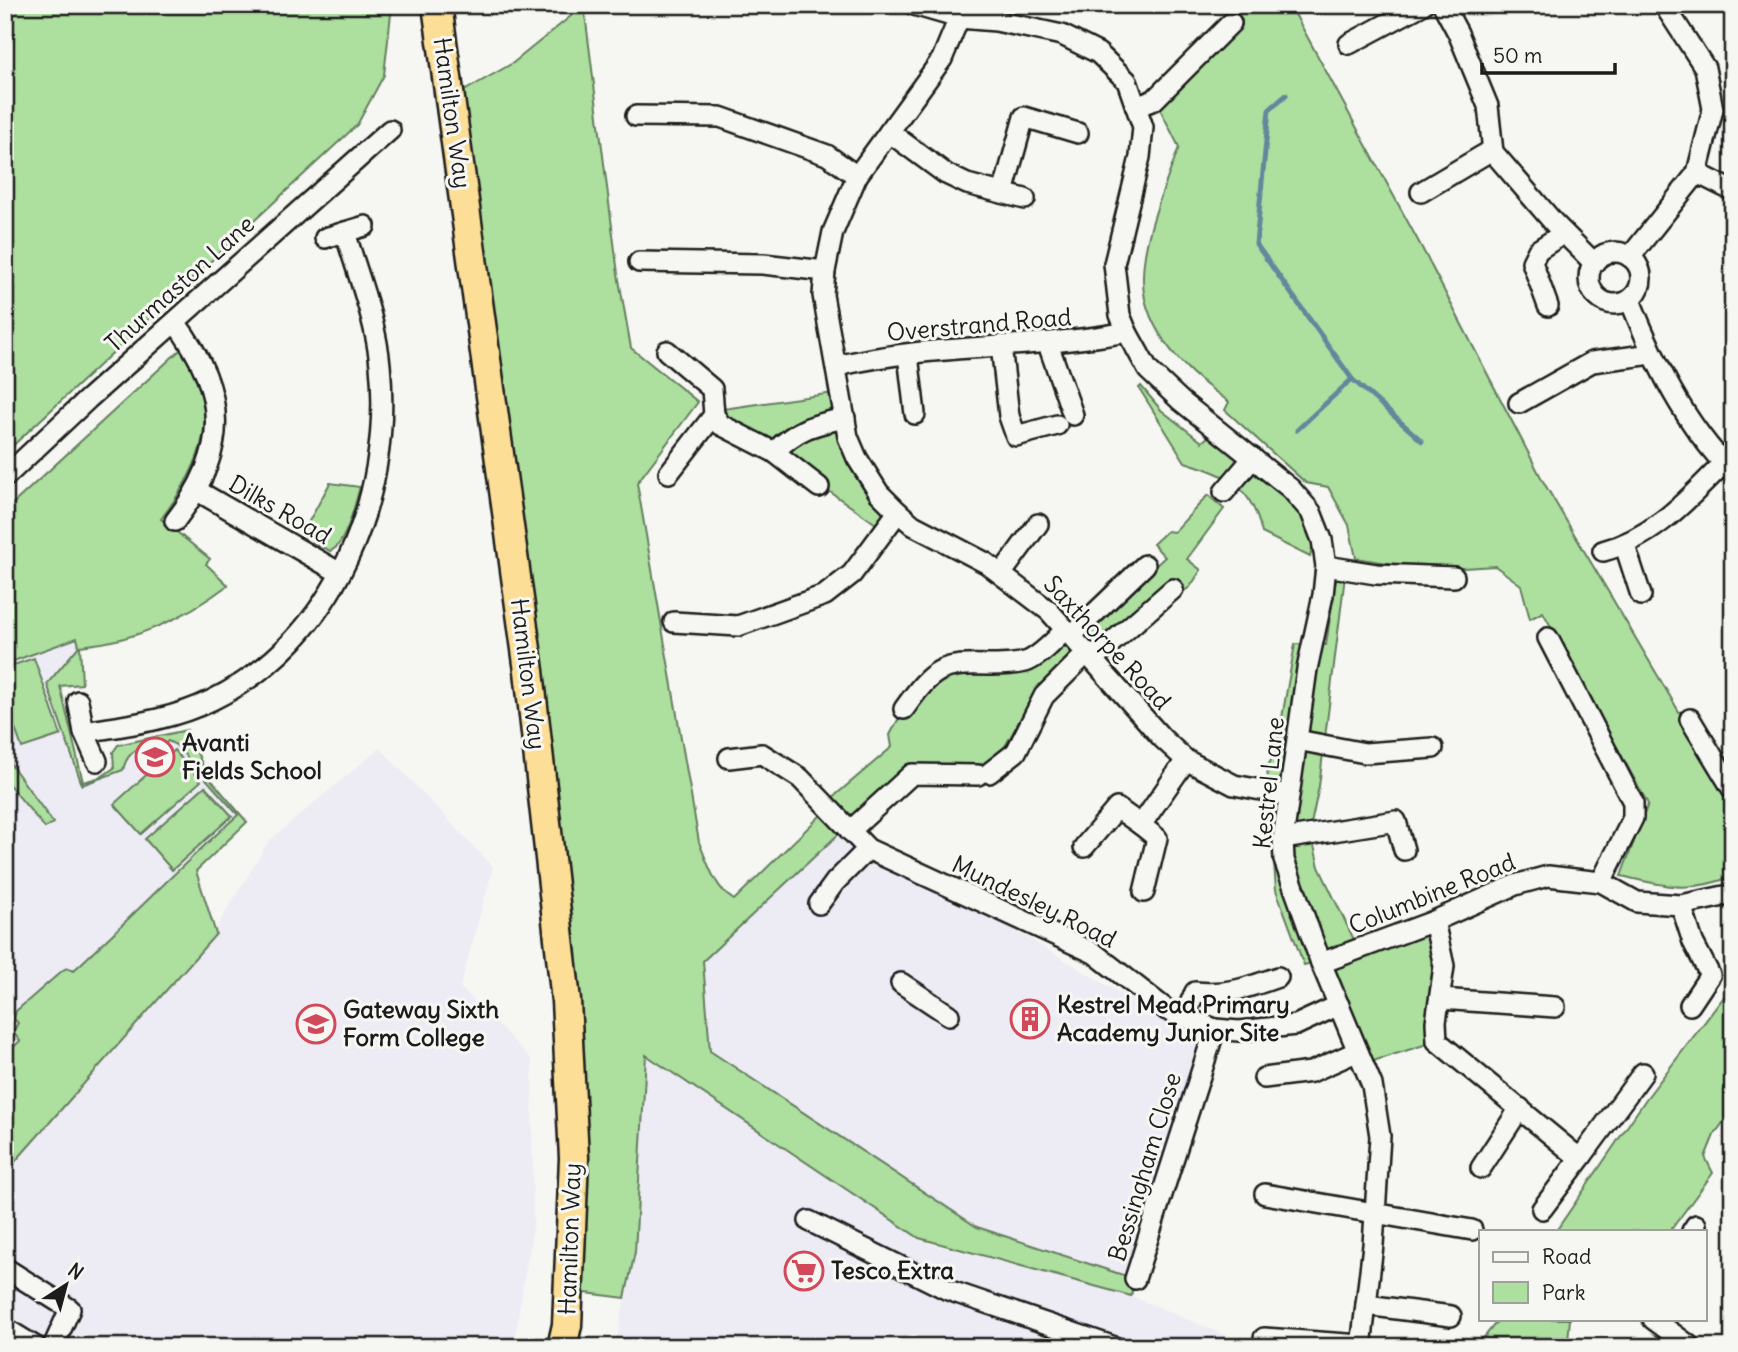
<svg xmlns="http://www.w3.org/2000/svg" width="1738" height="1352" font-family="Delius,sans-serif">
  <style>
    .built { fill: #edebf4 }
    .green { fill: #addf9f; stroke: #647e5e; stroke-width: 2 }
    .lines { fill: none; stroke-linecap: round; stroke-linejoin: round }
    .stream { stroke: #63879c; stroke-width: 5 }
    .minor-casing { stroke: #1c1c1c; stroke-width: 24 }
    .highway-casing { stroke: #1c1c1c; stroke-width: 33 }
    .minor { stroke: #f6f6f2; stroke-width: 19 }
    .highway { stroke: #fcde96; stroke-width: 28 }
    .labels { text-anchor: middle; stroke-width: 6; stroke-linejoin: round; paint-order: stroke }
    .street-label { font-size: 24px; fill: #1c1c1c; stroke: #f6f6f2 }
    .poi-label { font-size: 24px; font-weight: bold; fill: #1c1c1c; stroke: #f6f6f2; text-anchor: start }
  </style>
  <rect width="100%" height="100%" fill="#f6f6f2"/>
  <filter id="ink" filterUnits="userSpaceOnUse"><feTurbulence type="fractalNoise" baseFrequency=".0143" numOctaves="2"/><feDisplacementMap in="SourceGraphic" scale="14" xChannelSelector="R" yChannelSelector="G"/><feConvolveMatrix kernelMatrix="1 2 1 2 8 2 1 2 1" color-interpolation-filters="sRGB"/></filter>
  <g filter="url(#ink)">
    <g class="built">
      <path d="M176,500L161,519L210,559L206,564L228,585L180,618L110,643L80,646L82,684L60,686L78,754L76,761L83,782L101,777L114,768L113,752L118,745L187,730L207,775L247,822L5,1055V511Z"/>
      <path d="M380,748L493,867L460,987L532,1060L533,1227L513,1347H5V1173L207,943L269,841Z"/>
      <path d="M845,828L1209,1047L1135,1279L977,1227L710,1051L703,961Z"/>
      <path d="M645,1055L928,1243L1131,1296L1254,1347H615L635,1252Z"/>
    </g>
    <g class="green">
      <path d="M5,5H392L384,75L357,125L5,453Z"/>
      <path d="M575,5H597L585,14L618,274L631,348L698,402L637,483L699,842C707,862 715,889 734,900L825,811L845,828L703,961L710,1051L977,1227L1135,1279L1131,1296L919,1238L646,1055L635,1252L625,1298L578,1292L560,948L450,99L513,63L571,16Z"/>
      <path d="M1231,5H1290L1422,248L1544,483L1733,803V876C1687,894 1667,886 1621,876L1648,804L1543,612L1530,619L1521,585L1495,566L1432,570L1356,558L1349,525L1328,487L1306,483L1225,410L1229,402C1215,391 1199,381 1187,368C1169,350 1151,325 1145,299C1135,254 1164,189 1179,147L1158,105L1242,25Z"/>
      <path d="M180,350C225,411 202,465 161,519L210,559L206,564L228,585C183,619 136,641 80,646L82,684L60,686L83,782L101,777L114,768L113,752L118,745L187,730L207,775L247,822L196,871L216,934L5,1173V1055L20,1041L13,1032L18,1023L14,1019L16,1011L63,970L67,968L73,971C129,920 181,865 238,815L176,745L168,741L159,749L152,744C137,746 126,755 123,770L82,785L47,684L79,646L77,638L5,664V511Z"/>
      <path d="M1141,386L1161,410L1202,442L1209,436C1236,457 1310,505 1313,541C1313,545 1311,552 1310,557L1262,533C1251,485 1229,476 1185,462L1139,388Z"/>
      <path d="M833,393L881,506L883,515L876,524L727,420L723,409Z"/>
      <path d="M330,483L360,487C355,503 346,546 330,551L312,542L313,539L308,536L306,539L301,536Z"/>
      <path d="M1208,495L1224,509L1187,559L1201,570L1190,587L1100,646L1086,630L1165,557L1153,544L1167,531L1174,532Z"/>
      <path d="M1345,576L1319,786L1310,829L1319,867L1359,950L1304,965L1276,890L1267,767L1276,752L1295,644L1326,645L1336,578Z"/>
      <path d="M1061,642L1082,662L1022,717L993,767L919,764L850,824L825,804L892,747L890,735L900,716L913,715C918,703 924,692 935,683C957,665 1030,651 1061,642Z"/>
      <path d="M34,658L61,735L22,748L5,700V668Z"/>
      <path d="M174,750L201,781L141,834L114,804Z"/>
      <path d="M5,756L53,823L45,828L5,780Z"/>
      <path d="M205,786L232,816L172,870L145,839Z"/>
      <path d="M1435,924L1437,1041L1373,1061L1331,967Z"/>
      <path d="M1733,985V1109L1714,1135L1705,1157L1713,1173L1670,1231H1556L1646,1099Z"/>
      <path d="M1499,1319H1570L1568,1341L1593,1347H1476Z"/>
    </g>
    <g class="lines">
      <g class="stream">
        <path d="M1286,95L1269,110L1256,244L1352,379L1422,441"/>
        <path d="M1297,430L1352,379"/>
      </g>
      <defs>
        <g id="minor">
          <path d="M914,5L959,18L996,21L1062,35L1098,53L1127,81L1143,127L1140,157L1114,264L1120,315L1127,332L1148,370L1181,401L1291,489L1311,512L1322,540L1326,566L1323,595L1307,669L1283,839L1284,860L1321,963L1372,1085L1380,1136L1373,1245L1361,1347"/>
          <path d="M1443,5L1458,33L1488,106L1493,152L1554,223L1594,263"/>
          <path d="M959,18L942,59L857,176L833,232L825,271L823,295L848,437L857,458L879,493L898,512L913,525L986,563L1049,611L1162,738L1186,760L1234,785L1288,795"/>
          <path d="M1349,44L1422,5"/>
          <path d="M1136,107L1154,100L1231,23"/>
          <path d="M636,116L720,117L827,155L857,176"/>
          <path d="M889,132L946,174L967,184L1025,199"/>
          <path d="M1697,173L1733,191"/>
          <path d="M1421,192L1492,150"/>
          <path d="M1003,193L1024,117L1078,133"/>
          <path d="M325,238L365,226"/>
          <circle cx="1615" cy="278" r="26"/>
          <path d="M1630,257L1697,173L1713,109L1705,68L1664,5"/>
          <path d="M639,262L763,264L825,271"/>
          <path d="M1630,300C1655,363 1684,424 1733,473"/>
          <path d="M1548,306L1532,262L1538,250L1564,233"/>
          <path d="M175,322C229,393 229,451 175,521"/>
          <path d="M1048,344L1073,415"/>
          <path d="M1001,345L1009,416L1016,436L1057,425"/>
          <path d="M667,351L712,389L714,415L721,425L774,452L819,487"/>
          <path d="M908,355L915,414"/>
          <path d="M837,366C932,343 1031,350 1127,332"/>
          <path d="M1519,403L1592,362L1652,354"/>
          <path d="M774,452C798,428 813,425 845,418"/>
          <path d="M669,473L714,415"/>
          <path d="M5,477L88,399L390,130"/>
          <path d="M196,490L340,573"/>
          <path d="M1224,492L1253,458"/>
          <path d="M1625,546L1641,595"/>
          <path d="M1603,551C1654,538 1687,500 1724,463"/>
          <path d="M1326,566L1376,574L1454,577"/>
          <path d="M1002,573L1038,524"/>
          <path d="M674,622L738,626L825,595L852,574L898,512"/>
          <path d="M1072,635L1145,565"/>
          <path d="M1548,638L1633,802V818L1601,882"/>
          <path d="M1094,658L1173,589"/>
          <path d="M78,701L84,732L97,761"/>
          <path d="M904,709C933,668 941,663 990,665C1002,665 1017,665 1028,661C1043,654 1055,640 1066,629"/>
          <path d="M1690,719L1733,790"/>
          <path d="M84,732C128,725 172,720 212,700C336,640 393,497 380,365C376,320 358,276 345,232"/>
          <path d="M1297,740L1365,753L1433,748"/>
          <path d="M729,758L762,754L800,778L868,849L1094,953L1167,1010L1184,1017L1215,1029L1239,1031L1296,1025L1339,1005"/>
          <path d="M989,773L1016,752L1044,696L1088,652"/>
          <path d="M1141,825L1157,838L1144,892"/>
          <path d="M850,831L912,774L978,775"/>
          <path d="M1283,839L1396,821L1404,850"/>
          <path d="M1084,847L1117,808L1141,825L1186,760"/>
          <path d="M819,904L835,882L868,849"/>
          <path d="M1681,905L1693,942L1710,975L1690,1005"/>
          <path d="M1434,921L1444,966L1436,1022L1437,1041L1573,1153L1582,1156L1643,1073"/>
          <path d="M1321,963L1434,921L1515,885L1548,876L1601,882L1637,902L1681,905L1724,896"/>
          <path d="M901,983L949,1015"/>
          <path d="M1440,999L1555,1007"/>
          <path d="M1184,1017L1195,992C1228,995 1247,988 1278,977"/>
          <path d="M1264,1078L1311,1072L1356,1052"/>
          <path d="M1481,1168L1520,1108"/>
          <path d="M1265,1194L1472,1230"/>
          <path d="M1542,1209L1582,1156"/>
          <path d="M809,1221L948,1290L1115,1347"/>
          <path d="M1692,1231L1696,1225"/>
          <path d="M5,1268L70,1309L53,1347"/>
          <path d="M1135,1279L1215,1029"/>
          <path d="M1366,1305L1451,1316"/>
          <path d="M1653,1319L1691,1347"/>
          <path d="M5,1328L36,1347"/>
          <path d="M1264,1338L1361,1345"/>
        </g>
        <path id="highway" d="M437,5L529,671L566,1001L574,1158L567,1325L562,1347"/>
      </defs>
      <use href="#minor" class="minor-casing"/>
      <use href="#highway" class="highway-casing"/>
      <use href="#minor" class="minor"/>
      <use href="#highway" class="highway"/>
    </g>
  </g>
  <defs>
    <symbol id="school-ring" viewBox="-11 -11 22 22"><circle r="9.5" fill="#f6f6f2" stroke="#d1495b" stroke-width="1.5"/><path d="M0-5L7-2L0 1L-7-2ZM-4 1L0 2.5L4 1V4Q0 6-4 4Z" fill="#d1495b"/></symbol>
    <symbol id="building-ring" viewBox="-11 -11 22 22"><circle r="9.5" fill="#f6f6f2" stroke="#d1495b" stroke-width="1.5"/><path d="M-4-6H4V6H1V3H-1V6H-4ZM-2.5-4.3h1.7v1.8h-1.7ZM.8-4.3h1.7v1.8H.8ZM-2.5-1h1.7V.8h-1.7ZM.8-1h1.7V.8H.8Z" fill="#d1495b"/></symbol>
    <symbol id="university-ring" viewBox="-11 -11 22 22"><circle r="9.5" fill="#f6f6f2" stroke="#d1495b" stroke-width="1.5"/><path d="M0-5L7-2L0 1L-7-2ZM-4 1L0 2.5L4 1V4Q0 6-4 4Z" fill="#d1495b"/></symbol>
    <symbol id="supermarket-ring" viewBox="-11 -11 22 22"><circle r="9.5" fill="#f6f6f2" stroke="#d1495b" stroke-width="1.5"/><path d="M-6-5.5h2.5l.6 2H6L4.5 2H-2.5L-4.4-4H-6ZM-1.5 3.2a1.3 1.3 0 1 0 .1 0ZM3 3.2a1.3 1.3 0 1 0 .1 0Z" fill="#d1495b"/></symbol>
  </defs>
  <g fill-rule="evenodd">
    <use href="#school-ring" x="133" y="735" width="44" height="44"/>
    <use href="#building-ring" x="1008" y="997" width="44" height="44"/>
    <use href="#university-ring" x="294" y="1002" width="44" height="44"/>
    <use href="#supermarket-ring" x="782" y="1249" width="44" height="44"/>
  </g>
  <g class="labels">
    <g class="street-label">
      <text transform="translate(452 113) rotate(82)" y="8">Hamilton Way</text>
      <text transform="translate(180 284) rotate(-42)" y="8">Thurmaston Lane</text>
      <text transform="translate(979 325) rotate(-5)" y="8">Overstrand Road</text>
      <text transform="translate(280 510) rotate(30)" y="8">Dilks Road</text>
      <text transform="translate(1107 643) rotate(47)" y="8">Saxthorpe Road</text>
      <text transform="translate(528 674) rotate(83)" y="8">Hamilton Way</text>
      <text transform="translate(1269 783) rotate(-84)" y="8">Kestrel Lane</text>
      <text transform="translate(1432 894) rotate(-22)" y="8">Columbine Road</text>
      <text transform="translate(1034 902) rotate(26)" y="8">Mundesley Road</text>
      <text transform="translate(1145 1167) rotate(-73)" y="8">Bessingham Close</text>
      <text transform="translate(570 1239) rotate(-88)" y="8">Hamilton Way</text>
    </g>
    <g class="poi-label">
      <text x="182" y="751">Avanti<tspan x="182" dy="28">Fields School</tspan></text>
      <text x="1057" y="1013">Kestrel Mead Primary<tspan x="1057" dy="28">Academy Junior Site</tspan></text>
      <text x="343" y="1018">Gateway Sixth<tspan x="343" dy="28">Form College</tspan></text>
      <text x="831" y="1279">Tesco Extra</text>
    </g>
  </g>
  <rect width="1738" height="1352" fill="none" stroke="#f6f6f2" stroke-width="28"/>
  <rect x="14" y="14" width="1710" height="1324" fill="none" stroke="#1c1c1c" stroke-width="2.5" filter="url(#ink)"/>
  <rect x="1479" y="1230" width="228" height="91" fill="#f6f6f2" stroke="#9f9f9c" stroke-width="2"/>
  <rect x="1493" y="1252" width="35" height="10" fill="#f6f6f2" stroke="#9f9f9c" stroke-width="2"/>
  <text x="1542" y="1264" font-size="21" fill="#1c1c1c">Road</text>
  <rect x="1493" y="1282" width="35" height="21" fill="#addf9f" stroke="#9f9f9c" stroke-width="2"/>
  <text x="1542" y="1300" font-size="21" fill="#1c1c1c">Park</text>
  <g transform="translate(66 1285) rotate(36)" stroke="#f6f6f2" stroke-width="5" paint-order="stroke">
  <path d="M0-5L12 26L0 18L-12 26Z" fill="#1c1c1c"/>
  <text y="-10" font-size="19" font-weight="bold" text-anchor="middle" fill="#1c1c1c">N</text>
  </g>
  <path d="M1482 63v10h133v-10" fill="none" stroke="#1c1c1c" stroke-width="3.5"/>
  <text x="1493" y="63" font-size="21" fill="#1c1c1c" stroke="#f6f6f2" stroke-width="5" paint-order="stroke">50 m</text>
</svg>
